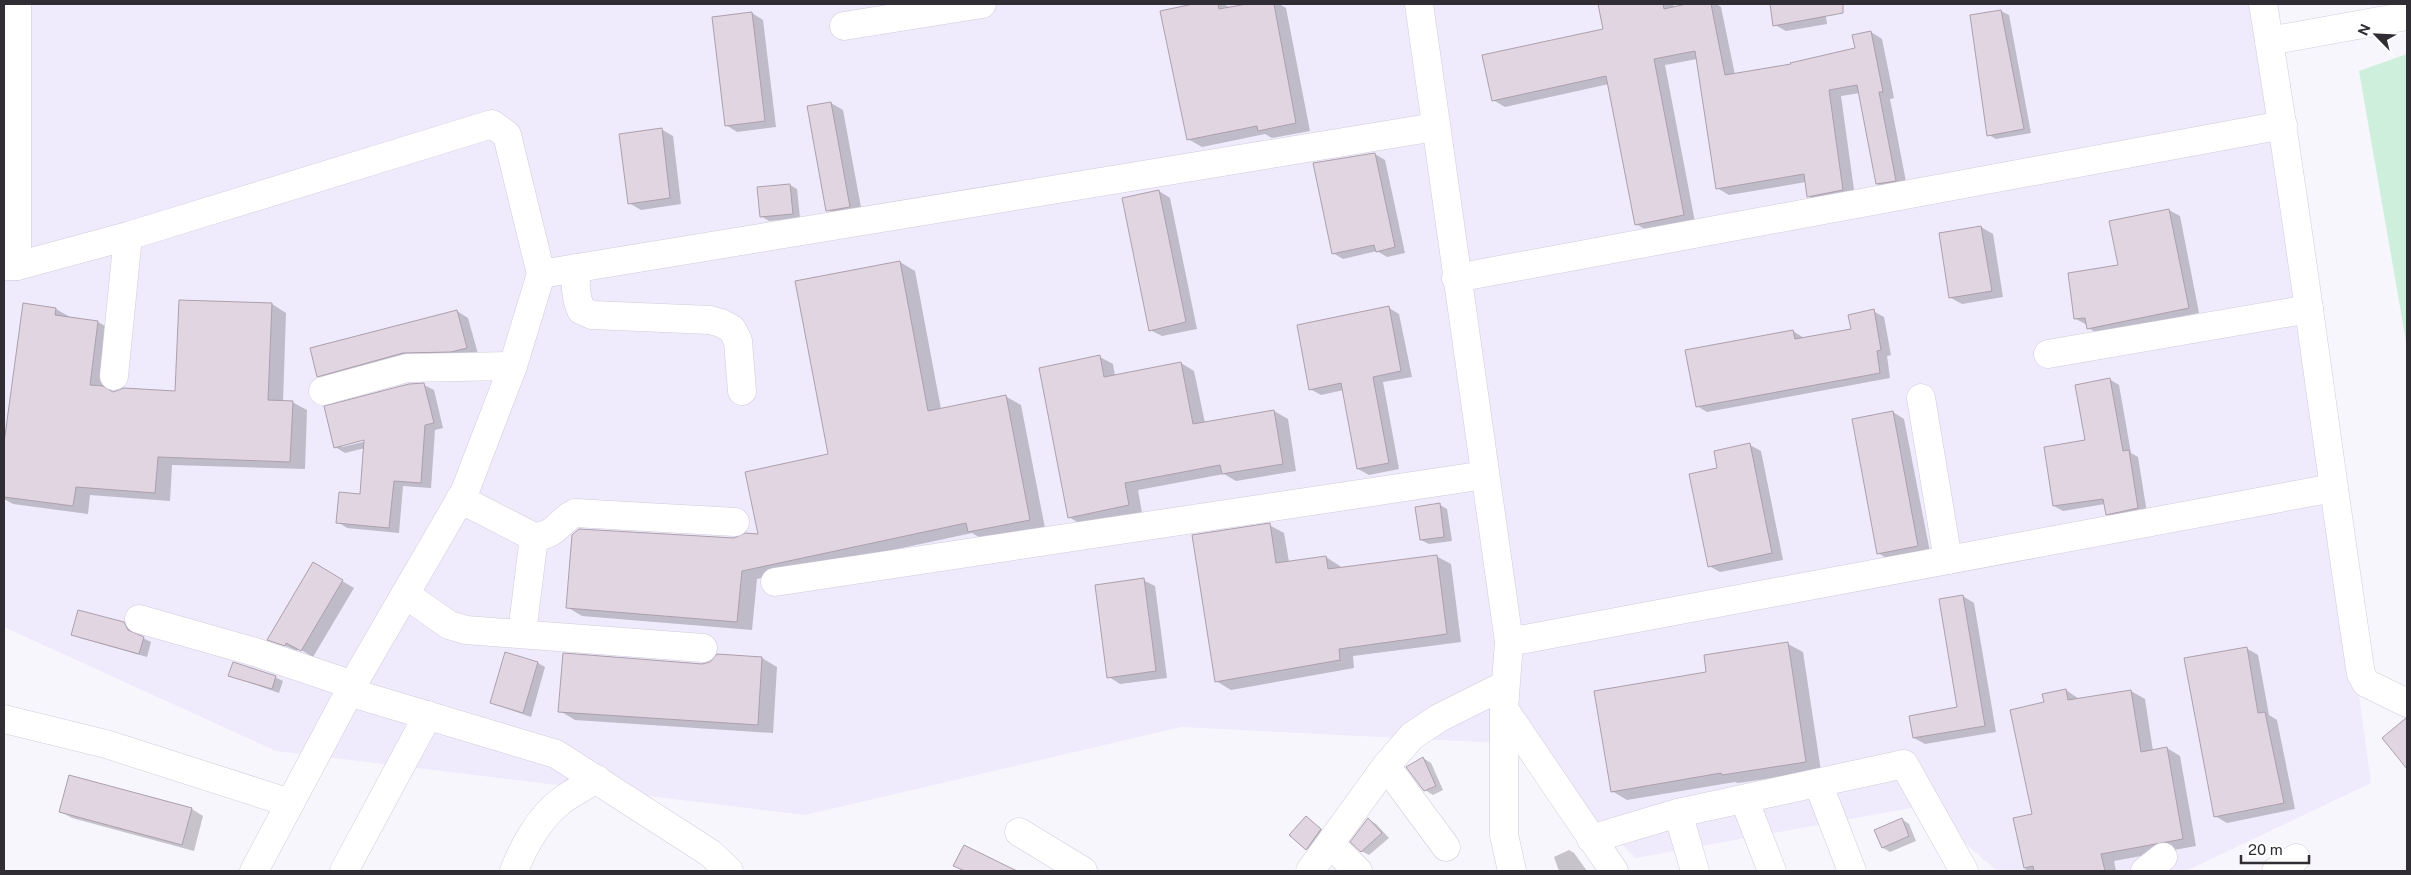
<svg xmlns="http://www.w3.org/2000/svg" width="2411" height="875" font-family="'Public Sans',sans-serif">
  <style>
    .industrial { fill: #efeafc }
    .green { fill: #cdefdb }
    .shadow { fill: #0003; fill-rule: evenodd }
    .building { fill: #e2d5e2; stroke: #aca0ac }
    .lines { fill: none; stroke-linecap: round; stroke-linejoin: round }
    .minor-casing { stroke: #d1ccdc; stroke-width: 29 }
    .minor { stroke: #fff; stroke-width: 28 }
  </style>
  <rect width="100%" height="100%" fill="#f8f6fd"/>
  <path class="industrial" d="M4,4H2264L2371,783L2186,871H1997L1922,806L1636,858L1519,744L1181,727L805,815L276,751L4,627Z"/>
  <path class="green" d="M2407,54V347L2359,71Z"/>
  <g class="shadow">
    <path d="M1199,4H1223L1231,8L1254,4H1279L1286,8L1310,131L1272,138L1265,134L1202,147L1188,139L1162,12Z"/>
    <path d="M1599,4H1673L1674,8L1692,4H1716L1721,7L1735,75L1792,65L1856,49L1871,32L1882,39L1894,98L1890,99L1907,187L1889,190L1877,184L1860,93L1841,96L1855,197L1820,203L1808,196L1806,182L1729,195L1717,188L1697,59L1665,65L1695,222L1648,231L1636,224L1609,84L1505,107L1493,100L1604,30Z"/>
    <path d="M1771,4H1824L1827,24L1786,31L1775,25Z"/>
    <path d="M2001,11L2009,15L2031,133L1996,139L1989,135Z"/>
    <path d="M752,13L763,20L776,127L737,132L726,125Z"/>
    <path d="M831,103L843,110L862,213L839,217L828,210Z"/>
    <path d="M661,129L673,136L681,204L641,210L629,203Z"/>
    <path d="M1375,154L1385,160L1405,253L1387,257L1377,251L1343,259L1333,253Z"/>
    <path d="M790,185L797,189L800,218L769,221L761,216Z"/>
    <path d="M1159,191L1170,198L1197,329L1162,336L1150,330Z"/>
    <path d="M2169,210L2180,216L2199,313L2099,334L2088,328L2087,325L2076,319Z"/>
    <path d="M1981,227L1993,234L2003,297L1962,304L1951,298Z"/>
    <path d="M900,262L915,271L941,409L1005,396L1021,405L1045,528L984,540L972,533L757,579L752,630L582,616L567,607L734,539L759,535L829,455L797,282Z"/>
    <path d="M272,304L286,313L283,402H292L307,410L305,469L172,465L170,501L90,495L88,514L13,504L4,499V452L24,305L56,309L70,317L98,322L112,330L105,389L113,393H176Z"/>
    <path d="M1389,308L1399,314L1412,377L1383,382L1399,469L1369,475L1358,469L1344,390L1321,395L1310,389Z"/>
    <path d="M457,311L468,318L478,354L330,383L318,376Z"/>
    <path d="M1873,311L1884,317L1891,355L1887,356L1890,378L1707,412L1697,406L1793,331L1804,338L1852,330Z"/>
    <path d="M1100,357L1113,364L1115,376L1181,363L1194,371L1205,423L1274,411L1288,419L1296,471L1236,481L1224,474L1138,490L1142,513L1082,525L1069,517Z"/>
    <path d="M2109,379L2119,385L2131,453L2138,457L2147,513L2116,519L2107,514L2105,504L2063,511L2054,506L2086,441Z"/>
    <path d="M424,385L434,390L443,428L435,430L431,488L403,486L399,533L347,528L338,522L362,496L365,448L345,453L335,447ZM370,437L371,440L342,447V445Z"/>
    <path d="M1893,412L1904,419L1930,552L1890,560L1878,553Z"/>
    <path d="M1750,445L1761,451L1783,560L1720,572L1709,566Z"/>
    <path d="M1440,505L1447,509L1452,541L1429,544L1421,540Z"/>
    <path d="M1269,525L1284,533L1289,562L1326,557L1340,566L1341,569L1436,556L1451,564L1461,642L1353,656L1354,668L1231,690L1216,681Z"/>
    <path d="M313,564L354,588L313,657L298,648L297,651L269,639Z"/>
    <path d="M1143,580L1155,586L1167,678L1120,684L1109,677Z"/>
    <path d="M1963,596L1974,603L1996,732L1925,744L1914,738L1958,708Z"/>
    <path d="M123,623L131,628L135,634L151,642L147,657L80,638L72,634Z"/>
    <path d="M1788,644L1803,652L1821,771L1738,783L1735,782L1627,800L1612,791L1708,673Z"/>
    <path d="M2246,648L2258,655L2269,715L2277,720L2295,809L2227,823L2215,816Z"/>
    <path d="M718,655L762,658L777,667L773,733L575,720L560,711L711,663Z"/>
    <path d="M538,663L545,667L531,717L491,703Z"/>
    <path d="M230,676L275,677L283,681L279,693Z"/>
    <path d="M2066,690L2079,699L2131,691L2145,699L2153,751L2167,748L2180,756L2196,846L2114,861L2116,871H2026L2015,819L2034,815L2046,703Z"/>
    <path d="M1423,758L1431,763L1443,790L1433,795L1425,790Z"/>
    <path d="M70,777L192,809L203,816L194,851L72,818L61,812Z"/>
    <path d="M1306,818L1328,834L1314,853L1307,849Z"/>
    <path d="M1368,819L1376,824L1389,838L1369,855L1361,851Z"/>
    <path d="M1902,819L1909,824L1916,841L1890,852L1883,848Z"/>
    <path d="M1569,850L1574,853L1587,871H1559L1554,857Z"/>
  </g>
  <g class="building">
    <path d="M1193,4H1218L1219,9L1247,4H1274L1296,123L1258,131L1257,126L1187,140L1160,11Z"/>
    <path d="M1598,4H1663L1664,9L1686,4H1711L1725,75L1791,64L1790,63L1855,48L1852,35L1871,31L1883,92H1879L1896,181L1876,184L1857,85L1829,90L1843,190L1807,197L1804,174L1716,189L1695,51L1654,59L1684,215L1635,225L1606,76L1492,101L1482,55L1603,29Z"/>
    <path d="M1770,4H1843V13L1773,26Z"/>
    <path d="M2001,10L2024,129L1987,136L1970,15Z"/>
    <path d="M752,12L765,121L725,126L712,17Z"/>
    <path d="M831,102L850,207L826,211L807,106Z"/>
    <path d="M662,128L670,198L628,204L619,134Z"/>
    <path d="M1375,153L1395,247L1376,252L1374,245L1332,254L1313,163Z"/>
    <path d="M790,184L793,214L760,217L757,187Z"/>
    <path d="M1159,190L1186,322L1149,331L1122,198Z"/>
    <path d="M2169,209L2189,308L2087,329L2085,318L2074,319L2068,273L2118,265L2109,221Z"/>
    <path d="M1981,226L1992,291L1949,298L1939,233Z"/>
    <path d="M900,261L928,411L1006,395L1030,520L968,532L966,523L742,571L737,622L566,608L572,535L579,529L734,538L745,533L758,534L745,472L828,454L795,281Z"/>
    <path d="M179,300L272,303L268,400L293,401L290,462L158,457L155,493L76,487L73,506L4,497V443L23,303L56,308L55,315L98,321L90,385L103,386L113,392L124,388L175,391Z"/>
    <path d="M1389,306L1401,371L1373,377L1389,463L1357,469L1341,383L1309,390L1297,325Z"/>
    <path d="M1874,309L1881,350L1877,351L1880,373L1696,407L1685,350L1793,330L1795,339L1851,329L1848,315Z"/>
    <path d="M457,310L467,348L451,352L403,353L317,377L310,348Z"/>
    <path d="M1100,355L1104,377L1181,362L1193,424L1274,410L1283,464L1222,474L1220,465L1125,483L1129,505L1068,518L1039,368Z"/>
    <path d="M2110,378L2123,451L2129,450L2138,508L2106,515L2103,499L2053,506L2044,447L2085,440L2075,385Z"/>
    <path d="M424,383L434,423L425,425L421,483L394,481L389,528L336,523L339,492L360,494L364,440L334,448L324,406L409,384Z"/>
    <path d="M1893,411L1918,546L1877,554L1852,419Z"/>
    <path d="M1750,443L1772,553L1708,567L1689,474L1717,468L1714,451Z"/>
    <path d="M1440,503L1444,537L1420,540L1415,507Z"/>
    <path d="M1270,523L1276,563L1326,556L1328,569L1437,555L1447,634L1339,649L1340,660L1215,682L1192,535Z"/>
    <path d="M313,562L343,580L301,651L286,643L285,646L267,640Z"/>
    <path d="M1144,578L1156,671L1107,678L1095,585Z"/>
    <path d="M1963,595L1985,726L1913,738L1909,716L1957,707L1939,599Z"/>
    <path d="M78,610L124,622L128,630L144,637L139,654L71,635Z"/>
    <path d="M1788,642L1806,762L1722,775L1721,773L1611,792L1594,691L1706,672L1704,655Z"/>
    <path d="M2247,647L2258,713L2265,712L2284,803L2214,817L2184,658Z"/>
    <path d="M505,652L538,662L523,713L490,703Z"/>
    <path d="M563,653L702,664L710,662L717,654L762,657L758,725L558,712Z"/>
    <path d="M233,662L276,676L272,689L228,676Z"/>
    <path d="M2066,689L2068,700L2131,690L2141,752L2167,747L2183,839L2101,854L2105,871H2034L2033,866L2024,868L2013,818L2032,814L2010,710L2044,702L2042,694Z"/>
    <path d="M2406,718H2407V769L2382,738Z"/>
    <path d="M1423,757L1436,786L1424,791L1406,767Z"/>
    <path d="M69,775L192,808L182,845L59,812Z"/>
    <path d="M1306,816L1321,829L1306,850L1289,835Z"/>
    <path d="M1368,818L1382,833L1361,852L1350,842Z"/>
    <path d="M1902,818L1909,836L1882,848L1874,830Z"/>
    <path d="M964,845L1017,871H965L953,866Z"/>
  </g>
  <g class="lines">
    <defs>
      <g id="minor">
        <path d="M1419,4L1509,642L1504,709V835L1512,871"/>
        <path d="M2263,4C2300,226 2327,451 2361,674L2366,683L2407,703"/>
        <path d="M844,26L982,4"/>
        <path d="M2269,41L2407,16"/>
        <path d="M4,266H17L128,236L492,124L507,135L541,274L513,366L465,491L360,672L254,871"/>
        <path d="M17,266V4"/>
        <path d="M577,268C575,284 575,295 581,310L592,315L710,320L721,323L732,329L738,341L742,391"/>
        <path d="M541,274L1435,127"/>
        <path d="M1456,278L2283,125"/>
        <path d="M2048,354L2309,309"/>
        <path d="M114,376L128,236"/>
        <path d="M323,391L407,368L513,366"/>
        <path d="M1921,398L1948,560"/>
        <path d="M460,499L534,537C559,534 557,522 575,513L735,522"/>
        <path d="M775,582L1485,475"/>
        <path d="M405,594L449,625L466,630L703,648"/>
        <path d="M139,619L255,652L353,685"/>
        <path d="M522,633L534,537"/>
        <path d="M1509,642L2333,488"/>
        <path d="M349,692L556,754L710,853L729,871"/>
        <path d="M1504,709L1614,871"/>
        <path d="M4,719L106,744L290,803"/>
        <path d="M1386,766L1446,847"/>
        <path d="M1818,783L1852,871"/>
        <path d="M1744,799L1772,871"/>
        <path d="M1678,813L1695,871"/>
        <path d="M1019,832L1083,871"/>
        <path d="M1591,839L1678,813L1904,764L1964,871"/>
        <path d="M1330,844L1358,871"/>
        <path d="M344,871L428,715"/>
        <path d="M514,871C523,847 540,817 561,801C572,793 585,786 597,779"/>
        <path d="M1310,871L1386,766L1412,736L1439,718L1505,685"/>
        <path d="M2145,871L2163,857"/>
        <path d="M2276,871L2296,858"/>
      </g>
    </defs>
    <use href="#minor" class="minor-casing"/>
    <use href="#minor" class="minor"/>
  </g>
  <rect width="2411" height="875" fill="none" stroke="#302e34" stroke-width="10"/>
  <g transform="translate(2376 35) rotate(294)" stroke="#ffffff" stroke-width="4" paint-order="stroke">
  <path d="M0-4L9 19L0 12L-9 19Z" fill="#302e34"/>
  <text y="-8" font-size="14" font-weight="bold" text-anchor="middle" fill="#302e34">N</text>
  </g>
  <path d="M2241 855v8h68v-8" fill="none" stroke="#302e34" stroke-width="2.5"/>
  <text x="2248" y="855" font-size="15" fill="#302e34" stroke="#ffffff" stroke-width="4" paint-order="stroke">20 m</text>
</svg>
